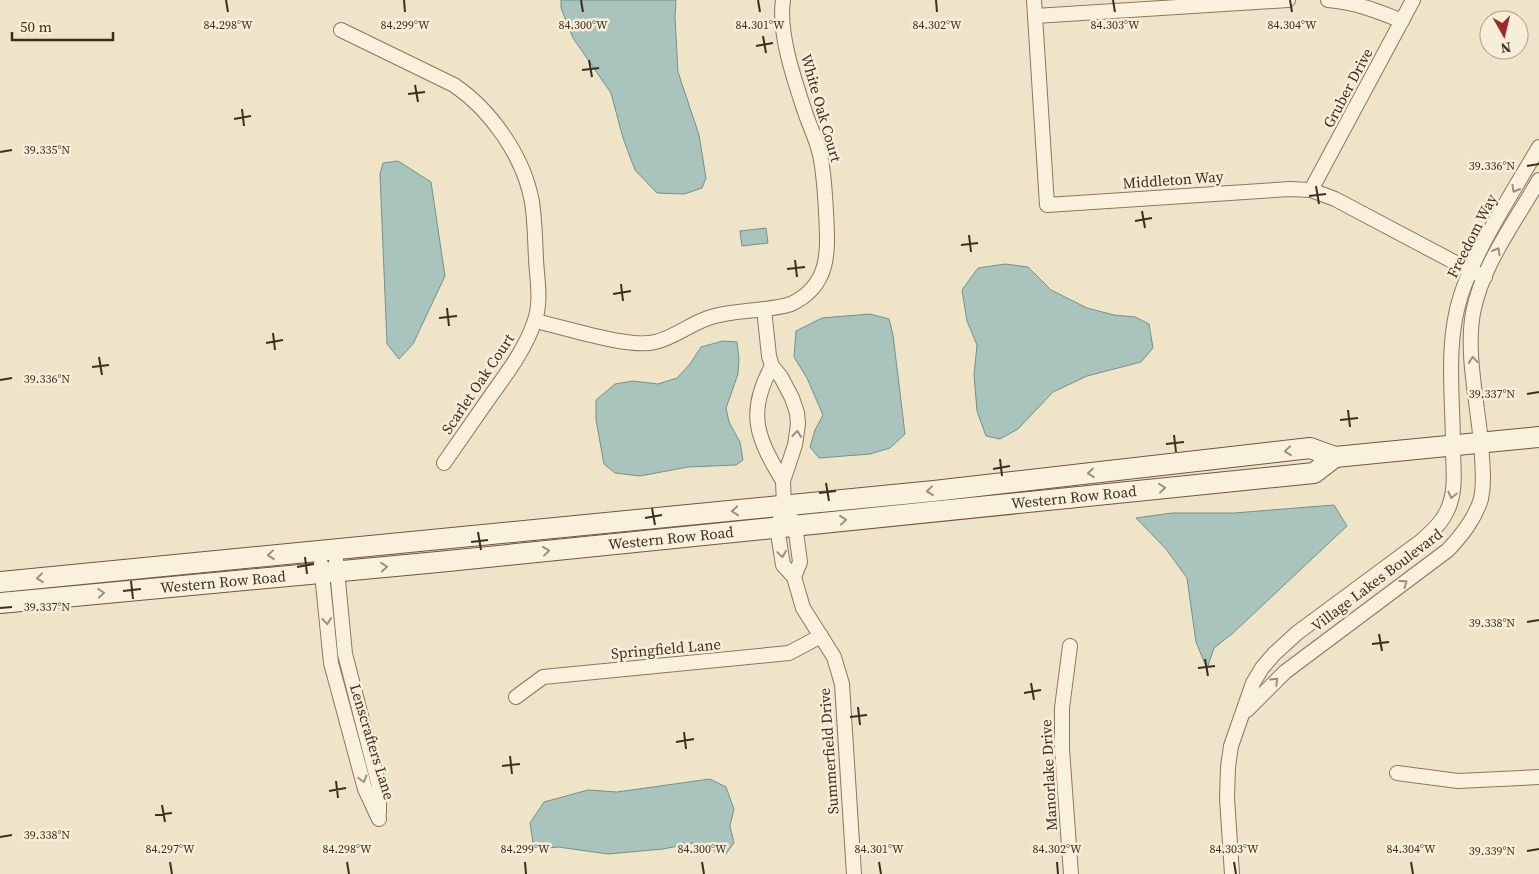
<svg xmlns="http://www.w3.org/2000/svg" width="1539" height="874" font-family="'Source Serif 4',serif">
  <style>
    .water { fill: #a9c4bc; stroke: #6f938a }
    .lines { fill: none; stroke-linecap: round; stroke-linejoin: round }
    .street-casing { stroke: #8d765c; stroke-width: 16 }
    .secondary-casing { stroke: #6f573f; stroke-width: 22 }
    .street { stroke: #faf1dc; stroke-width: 14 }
    .secondary { stroke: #faf1dc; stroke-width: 20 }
    .oneway { stroke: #9c907e }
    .ticks { fill: none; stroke: #3d2e20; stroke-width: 2 }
    .labels { text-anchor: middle; stroke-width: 5; stroke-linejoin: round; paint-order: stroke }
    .street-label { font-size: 15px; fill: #3d2e20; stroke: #f7eed8 }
    .ticks-label { font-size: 12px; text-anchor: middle; fill: #3d2e20; stroke: #f7eed8; stroke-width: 5; stroke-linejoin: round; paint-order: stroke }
  </style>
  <rect width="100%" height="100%" fill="#f0e4c8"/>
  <g class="water">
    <path d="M561,0H676L675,17L678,72L699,135L706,178L702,188L684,194L657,193L635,170L623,138L611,93L573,38L561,8Z"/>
    <path d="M398,161L431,182L445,276L413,344L399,359L387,344L380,174L383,163Z"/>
    <path d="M766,228L768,243L742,246L740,231Z"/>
    <path d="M1005,264L1028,267L1051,290L1087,308L1114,315L1135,317L1149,324L1153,348L1141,362L1087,376L1053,392L1018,429L1000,439L986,436L977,411L974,375L977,345L967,321L962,290L978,268Z"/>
    <path d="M870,314L889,319L893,335L905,434L890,448L870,454L819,458L810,447L815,430L823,415L807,378L794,357L796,331L822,318Z"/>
    <path d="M723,341L737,342L739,359L738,374L726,408L729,422L740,442L743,460L736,465L688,467L640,476L615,473L604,464L596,420V400L615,384L633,381L658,384L677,378L690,364L701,347Z"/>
    <path d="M1334,505L1347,526L1233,633L1214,648L1207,669L1196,642L1187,578L1166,549L1136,518L1172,513H1234Z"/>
    <path d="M710,779L726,787L734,809L730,826L734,843L725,855L694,843L663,849L608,854L558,847L534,849L530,823L544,802L588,790L617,792Z"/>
  </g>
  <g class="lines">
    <defs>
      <g id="street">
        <path d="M1034,0L1047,205L1290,189L1311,190L1335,199L1471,271L1485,277"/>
        <path d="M1328,0C1354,2 1378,11 1402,21"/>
        <path d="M1035,16L1288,0"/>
        <path d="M341,30L454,85C491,110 524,157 532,202C535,221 535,240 536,259C537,280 542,302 534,323C525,349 508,372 492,394C476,417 460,440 444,463"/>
        <path d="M1311,190L1413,0"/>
        <path d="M764,309L769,356L772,366L781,377L792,398L797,413L798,424L795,445L783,481L784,506L795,525L800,562L794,577"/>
        <path d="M535,321C564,327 629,349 655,342C676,337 691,323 711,317C737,309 765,312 791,304C831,285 828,251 826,212C825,193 824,173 820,155C817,141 811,129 806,115C795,82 778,34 783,0"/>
        <path d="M772,366C746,413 757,438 783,481"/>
        <path d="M780,519L777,527L783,565L794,577L803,608L834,657L842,684L854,874"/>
        <path d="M335,549L345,654L379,786V813"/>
        <path d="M321,564L331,663L365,789L379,819"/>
        <path d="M1070,646L1062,708V749L1071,874"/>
        <path d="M516,697L543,677L789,653L821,636"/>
        <path d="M1247,710L1285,672L1448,550C1462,535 1475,519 1481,499C1484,485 1483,471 1482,457C1480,412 1465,357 1473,313C1482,265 1515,222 1539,180"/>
        <path d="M1397,773L1458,781L1539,777"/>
        <path d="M1232,874L1227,798L1228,767L1231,746L1253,683L1262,668L1274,654L1297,633L1420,542C1430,533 1441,524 1447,511C1457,490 1453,469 1453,447C1453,397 1445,344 1461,295C1477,246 1513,192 1539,147"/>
      </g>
      <g id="secondary">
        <path d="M0,582L934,491L1310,448L1335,457L1539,437"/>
        <path id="s1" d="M0,603L438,562L1314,473L1335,457"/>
      </g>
    </defs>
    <use href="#street" class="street-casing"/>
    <use href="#secondary" class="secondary-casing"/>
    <use href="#street" class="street"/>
    <use href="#secondary" class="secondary"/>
  </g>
  <defs><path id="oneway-chevron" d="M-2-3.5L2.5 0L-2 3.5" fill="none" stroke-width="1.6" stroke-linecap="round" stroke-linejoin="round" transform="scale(1.25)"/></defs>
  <g class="oneway">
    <use href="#oneway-chevron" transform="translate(1515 189) rotate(120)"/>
    <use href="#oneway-chevron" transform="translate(1497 251) rotate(-60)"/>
    <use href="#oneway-chevron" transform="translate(1473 360) rotate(-95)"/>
    <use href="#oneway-chevron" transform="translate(797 434) rotate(-84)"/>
    <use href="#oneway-chevron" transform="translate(1288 451) rotate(174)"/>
    <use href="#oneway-chevron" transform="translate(1091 473) rotate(174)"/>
    <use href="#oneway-chevron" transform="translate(1162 488) rotate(-6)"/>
    <use href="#oneway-chevron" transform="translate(930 491) rotate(174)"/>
    <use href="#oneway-chevron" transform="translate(1452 495) rotate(103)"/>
    <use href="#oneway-chevron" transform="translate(735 511) rotate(175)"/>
    <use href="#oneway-chevron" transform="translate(843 520) rotate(-6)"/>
    <use href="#oneway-chevron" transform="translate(546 551) rotate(-6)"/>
    <use href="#oneway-chevron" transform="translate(782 554) rotate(82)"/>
    <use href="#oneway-chevron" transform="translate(271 555) rotate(174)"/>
    <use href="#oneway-chevron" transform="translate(384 567) rotate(-5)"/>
    <use href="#oneway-chevron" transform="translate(40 578) rotate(174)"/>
    <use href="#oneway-chevron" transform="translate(1404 583) rotate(-36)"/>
    <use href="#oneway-chevron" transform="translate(101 593) rotate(-5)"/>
    <use href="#oneway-chevron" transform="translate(327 621) rotate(84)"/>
    <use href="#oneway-chevron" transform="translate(1275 681) rotate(-44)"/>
    <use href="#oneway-chevron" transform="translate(363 779) rotate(74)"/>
  </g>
  <path class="ticks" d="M226,0L228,12M404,0L405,12M581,0L583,12M758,0L760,12M936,0L937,12M1113,0L1115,12M1290,0L1292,12M763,36L766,53M756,46L773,43M589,60L592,77M582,70L599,68M415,85L418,102M408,94L425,92M242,109L244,126M234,119L251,116M0,152L12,150M1527,166L1539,164M1316,186L1319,204M1309,196L1326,194M1142,211L1145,228M1135,221L1152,218M969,235L971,252M961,245L978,243M795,260L797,277M787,269L805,267M621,284L623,301M613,294L631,291M447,308L449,326M439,318L457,316M273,333L275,350M266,343L283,340M99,357L102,375M92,367L109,365M0,380L12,378M1527,394L1539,392M1348,410L1350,427M1340,420L1358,418M1174,435L1176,452M1166,444L1184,442M1000,459L1002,476M993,469L1010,466M826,483L829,501M819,493L836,491M652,508L655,525M645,518L662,515M478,532L481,550M471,542L488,540M305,557L307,574M297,567L314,564M131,581L133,599M123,591L141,589M0,608L12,607M1527,622L1539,620M1379,634L1382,651M1372,644L1389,642M1205,659L1208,676M1198,668L1215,666M1031,683L1034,700M1024,693L1041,690M858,707L860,725M850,717L867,715M684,732L686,749M676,742L694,739M510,756L512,774M502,766L520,764M336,781L338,798M329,791L346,788M162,805L165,822M155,815L172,813M0,837L12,835M1527,851L1539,849M170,862L172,874M347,862L349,874M525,862L526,874M702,862L704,874M879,862L881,874M1057,862L1058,874M1234,862L1236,874M1411,862L1413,874"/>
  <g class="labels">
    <g class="street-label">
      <text transform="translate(1348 88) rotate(-62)" y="5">Gruber Drive</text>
      <text transform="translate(821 108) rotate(74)" y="5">White Oak Court</text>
      <text transform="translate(1173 180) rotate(-4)" y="5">Middleton Way</text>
      <text transform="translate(1472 236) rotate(-63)" y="5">Freedom Way</text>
      <text transform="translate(478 384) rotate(-56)" y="5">Scarlet Oak Court</text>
      <text dy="5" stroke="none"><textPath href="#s1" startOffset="1079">Western Row Road</textPath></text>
      <text dy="5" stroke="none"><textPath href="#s1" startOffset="674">Western Row Road</textPath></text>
      <text transform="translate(1377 580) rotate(-37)" y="5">Village Lakes Boulevard</text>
      <text dy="5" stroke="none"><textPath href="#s1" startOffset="224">Western Row Road</textPath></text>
      <text transform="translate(666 649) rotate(-5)" y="5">Springfield Lane</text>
      <text transform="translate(372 742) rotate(73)" y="5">Lenscrafters Lane</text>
      <text transform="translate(829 751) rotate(-94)" y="5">Summerfield Drive</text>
      <text transform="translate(1049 775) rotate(-93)" y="5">Manorlake Drive</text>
    </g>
  </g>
  <g class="ticks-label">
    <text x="228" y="29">84.298°W</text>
    <text x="405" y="29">84.299°W</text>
    <text x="583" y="29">84.300°W</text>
    <text x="760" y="29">84.301°W</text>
    <text x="937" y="29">84.302°W</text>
    <text x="1115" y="29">84.303°W</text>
    <text x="1292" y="29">84.304°W</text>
    <text x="47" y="154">39.335°N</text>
    <text x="1492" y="170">39.336°N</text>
    <text x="47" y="383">39.336°N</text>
    <text x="1492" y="398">39.337°N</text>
    <text x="47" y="611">39.337°N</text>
    <text x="1492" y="627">39.338°N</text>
    <text x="47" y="839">39.338°N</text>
    <text x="170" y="853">84.297°W</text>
    <text x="347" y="853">84.298°W</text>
    <text x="525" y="853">84.299°W</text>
    <text x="702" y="853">84.300°W</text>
    <text x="879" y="853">84.301°W</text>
    <text x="1057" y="853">84.302°W</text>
    <text x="1234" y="853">84.303°W</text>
    <text x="1411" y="853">84.304°W</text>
    <text x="1492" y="855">39.339°N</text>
  </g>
  <g transform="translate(1504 35) rotate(172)"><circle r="24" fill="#f7eed8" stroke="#ada18e"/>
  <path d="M0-4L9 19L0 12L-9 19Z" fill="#9e2a2b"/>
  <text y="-8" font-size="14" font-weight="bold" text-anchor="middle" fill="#3d2e20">N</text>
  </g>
  <path d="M12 32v8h101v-8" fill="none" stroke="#3d2e20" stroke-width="2.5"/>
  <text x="20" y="32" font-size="15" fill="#3d2e20" stroke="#f7eed8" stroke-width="4" paint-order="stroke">50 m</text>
</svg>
